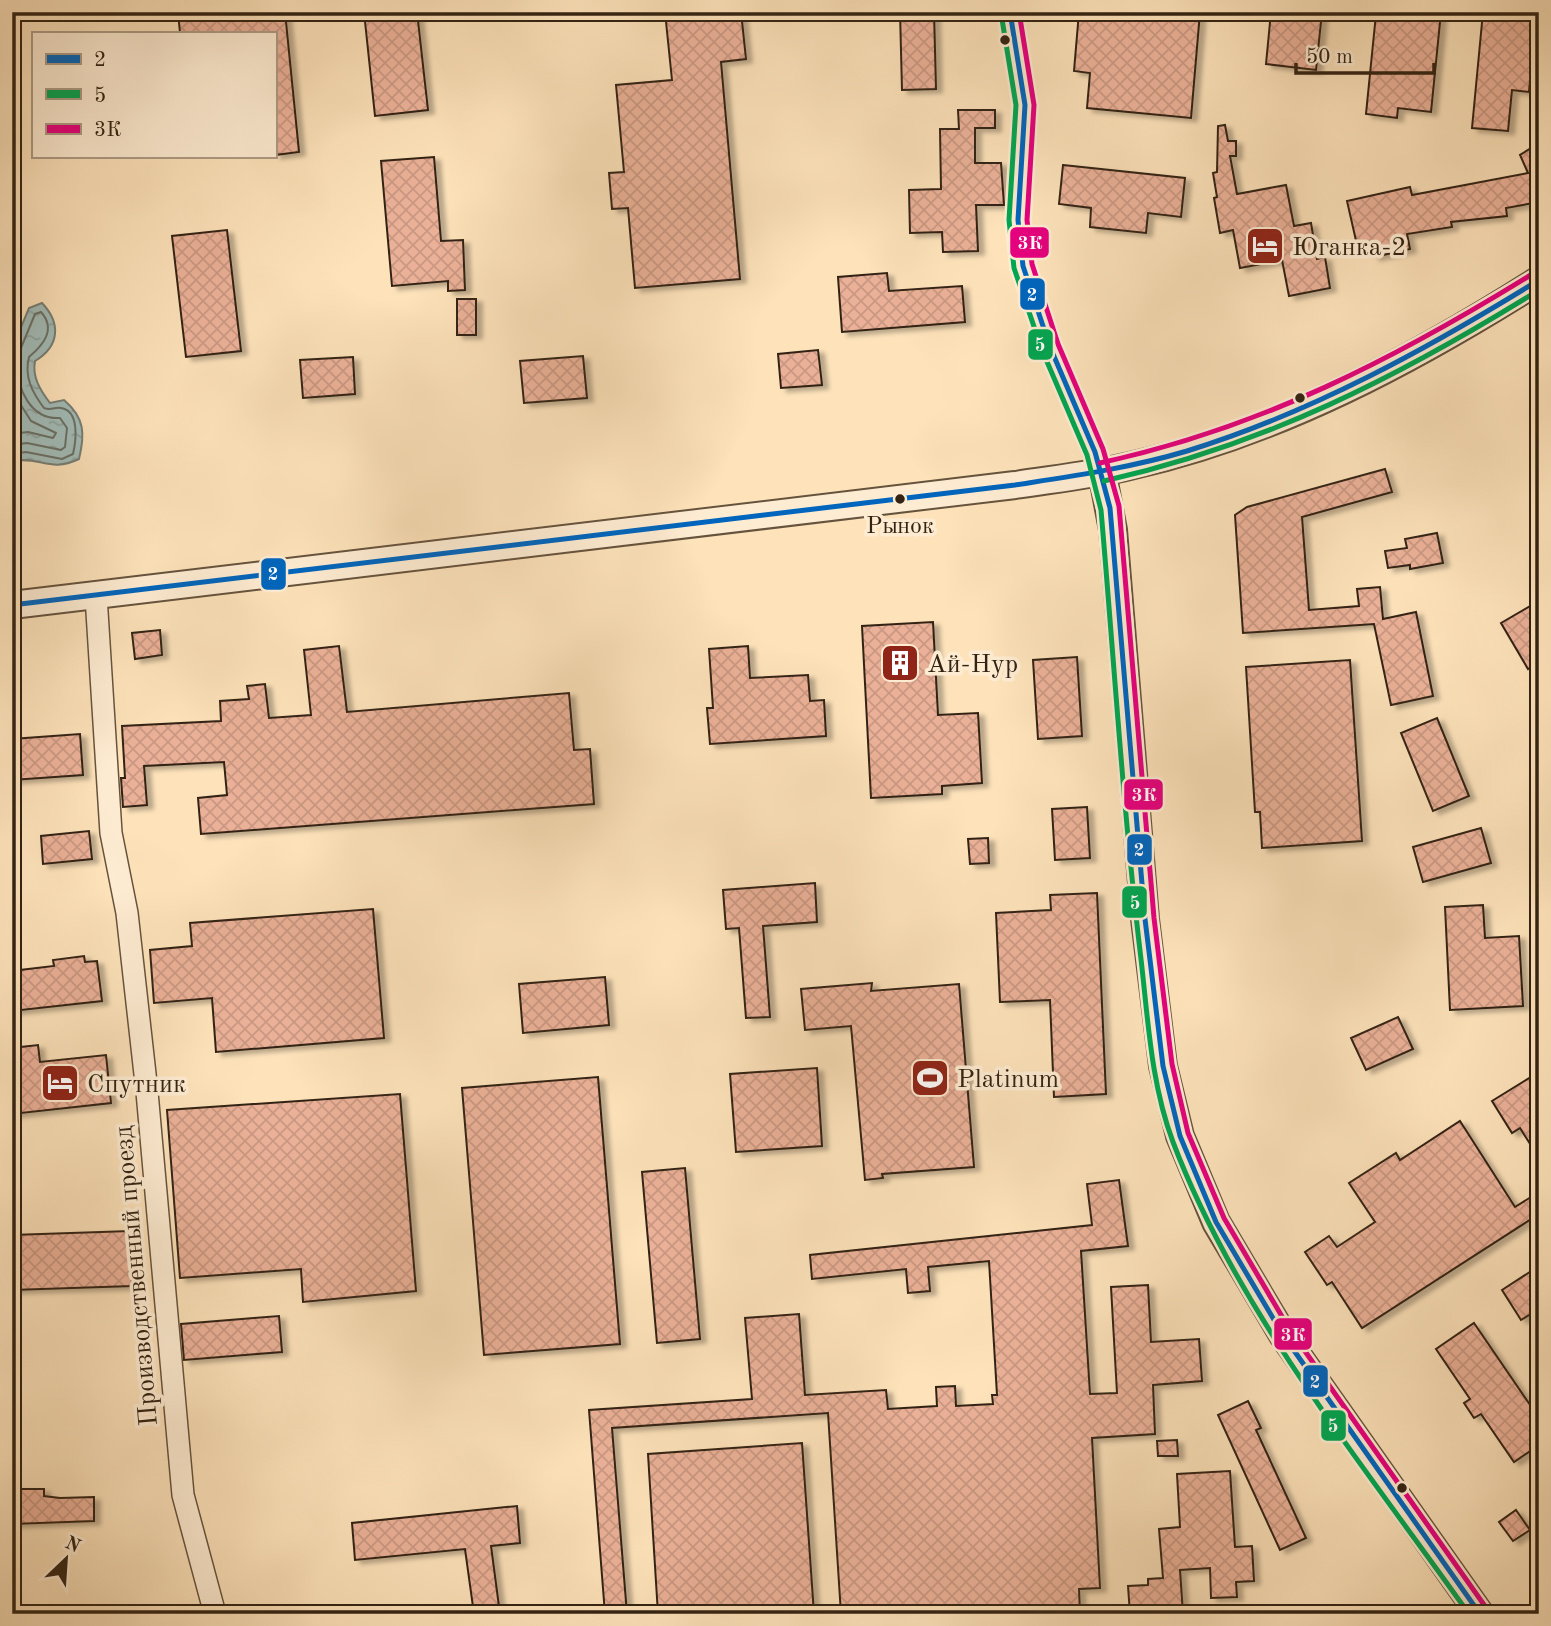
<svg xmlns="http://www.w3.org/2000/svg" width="1551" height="1626" font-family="'Old Standard TT',serif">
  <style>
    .water { fill: url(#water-ripples); stroke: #767f76; stroke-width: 2 }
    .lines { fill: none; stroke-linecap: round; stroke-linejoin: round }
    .shore { stroke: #6a7066; stroke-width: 2 }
    .building { fill: url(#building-cross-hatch); stroke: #332313; stroke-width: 2; filter: url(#shadow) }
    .minor-casing { stroke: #66533d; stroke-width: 24 }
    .tertiary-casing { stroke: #66533d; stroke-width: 30 }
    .minor { stroke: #feecd2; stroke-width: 21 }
    .tertiary { stroke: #feecd2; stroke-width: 26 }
    .bus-1-casing { stroke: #feecd2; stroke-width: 10 }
    .bus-2-casing { stroke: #feecd2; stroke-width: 10 }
    .bus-3-casing { stroke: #feecd2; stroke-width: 10 }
    .bus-1 { stroke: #0065bd; stroke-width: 5 }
    .bus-2 { stroke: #00a651; stroke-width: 5 }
    .bus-3 { stroke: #e5007d; stroke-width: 5 }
    .bus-dot { fill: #332313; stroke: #feecd2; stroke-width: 2.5 }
    .labels { text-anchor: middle; stroke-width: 7; stroke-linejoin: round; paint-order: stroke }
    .bus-label { font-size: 24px; fill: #332313; stroke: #feecd2 }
    .poi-label { font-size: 26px; fill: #332313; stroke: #feecd2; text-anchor: start }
    .street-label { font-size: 26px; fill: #332313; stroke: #feecd2 }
    .line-badge { stroke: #feecd2; stroke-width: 2.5 }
    .badge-label { font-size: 19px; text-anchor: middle; font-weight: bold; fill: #fff }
  </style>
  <defs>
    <pattern id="water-ripples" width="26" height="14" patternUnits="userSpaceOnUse" patternTransform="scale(1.75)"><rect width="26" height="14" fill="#a2bcb8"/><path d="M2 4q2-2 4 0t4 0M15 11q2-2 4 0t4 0" fill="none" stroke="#8ca19d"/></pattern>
    <pattern id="building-cross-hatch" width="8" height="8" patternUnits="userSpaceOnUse" patternTransform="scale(1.75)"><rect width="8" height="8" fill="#ebb198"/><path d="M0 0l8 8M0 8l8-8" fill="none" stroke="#ca9882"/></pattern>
    <filter id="shadow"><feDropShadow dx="6" dy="3.5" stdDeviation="2" flood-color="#0004"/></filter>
  </defs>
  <rect width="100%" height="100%" fill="#fde2ba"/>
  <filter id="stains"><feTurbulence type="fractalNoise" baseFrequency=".00286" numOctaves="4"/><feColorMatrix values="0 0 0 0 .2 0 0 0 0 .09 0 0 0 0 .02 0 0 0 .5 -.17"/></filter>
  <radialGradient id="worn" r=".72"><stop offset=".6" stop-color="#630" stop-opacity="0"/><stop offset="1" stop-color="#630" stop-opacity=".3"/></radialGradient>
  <path class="water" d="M42,303C61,323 60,346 35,361C32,377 40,390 50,403L64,400C85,418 85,434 79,459C49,473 42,456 12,461V349L29,308Z"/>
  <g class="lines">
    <g class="shore">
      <path d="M12,351L21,348L35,314L41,312C57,330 42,346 29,357C24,377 32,392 44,408C51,411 53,407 61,408C80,411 76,441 73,454L62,459L26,452L12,454"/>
      <path d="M12,360L18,362C16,389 31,420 60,418L67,428L65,447L61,450L27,443L12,445"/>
      <path d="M12,391L31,421L56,433L53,438L28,432L12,434"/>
    </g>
  </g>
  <g class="building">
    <path d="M178,12H285L299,152L275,155V33H180Z"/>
    <path d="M364,12H417L428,110L375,116Z"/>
    <path d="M665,12H741L746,59L721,62L740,279L635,288L628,208L612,209L609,173L624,172L616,85L672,80Z"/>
    <path d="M900,12H934L936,89L902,90Z"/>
    <path d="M1079,12H1200L1191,118L1087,108L1090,73L1074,71Z"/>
    <path d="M1271,12H1322L1316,70L1266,64Z"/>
    <path d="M1386,12H1441L1431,112L1398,108L1397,118L1366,114L1376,14L1386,15Z"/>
    <path d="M1483,12H1536L1529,92L1512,90L1508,131L1472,128Z"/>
    <path d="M958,110H995V128H975V163H1001L1004,205H976L978,251L943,252L942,232L910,233L909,190L941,189L940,129H959Z"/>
    <path d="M1225,125L1228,141H1236V156H1230L1237,194L1286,185L1294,226L1311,223L1317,259L1325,257L1330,288L1289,296L1282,260L1240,268L1233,230L1220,233L1214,198L1217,197L1213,173L1217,172L1218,126Z"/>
    <path d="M1539,143V202L1506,208L1507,216L1451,222L1452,227L1407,234L1410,249L1374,257L1370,242L1357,245L1347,201L1410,187L1412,195L1528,173L1520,155Z"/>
    <path d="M434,157L441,241L463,240L465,290L448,291V281L392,286L381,161Z"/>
    <path d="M1063,165L1185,178L1181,217L1148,213L1146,233L1090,227L1091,208L1059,204Z"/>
    <path d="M227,230L241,351L186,357L172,236Z"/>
    <path d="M887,273L889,291L962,286L965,322L842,332L838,277Z"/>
    <rect x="457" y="299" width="19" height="36"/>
    <path d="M818,350L822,385L781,388L778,354Z"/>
    <path d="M583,356L587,398L524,403L520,361Z"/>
    <path d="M353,357L355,394L303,398L300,360Z"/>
    <path d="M1385,469L1392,492L1302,517L1309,610L1359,606L1357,589L1380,587L1383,619L1416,612L1433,696L1391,705L1374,624L1243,633L1235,515L1247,507Z"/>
    <path d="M1437,533L1443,563L1410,569V565L1388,568L1385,551L1407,548L1405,539Z"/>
    <path d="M1539,601V662L1528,669L1501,623Z"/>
    <path d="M933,622L938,715L978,713L982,783L942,786V794L871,798L862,626Z"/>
    <path d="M160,630L162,655L135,659L132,633Z"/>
    <path d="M339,646L347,712L569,693L574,750L590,749L594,804L201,834L198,798L227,795L224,762L144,766L147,805L123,807L121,778H125L122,726L221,721L220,701L249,699L247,686L265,684L269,718L311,715L304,650Z"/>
    <path d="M748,646L750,678L808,675L810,701L824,700L826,736L710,744L707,708H713L709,649Z"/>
    <path d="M1077,657L1082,736L1038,739L1033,660Z"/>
    <path d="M1350,660L1362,841L1262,848L1260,812H1255L1246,667Z"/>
    <path d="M1437,718L1469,796L1433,811L1401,733Z"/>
    <path d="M80,734L83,775L12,780V739Z"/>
    <path d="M1087,807L1090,858L1055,860L1052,809Z"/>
    <path d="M1481,828L1491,863L1423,882L1413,847Z"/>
    <path d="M89,831L92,859L43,864L41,836Z"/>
    <path d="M988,838L989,863L970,864L968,839Z"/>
    <path d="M815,883L817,922L763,926L770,1017L746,1018L739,928L726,929L723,890Z"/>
    <path d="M1097,893L1106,1094L1054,1097L1050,1000L1000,1002L996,913L1051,910L1050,895Z"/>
    <path d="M1483,905L1485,938L1519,936L1523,1006L1450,1010L1445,907Z"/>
    <path d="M373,909L384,1038L216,1052L212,998L154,1003L150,950L192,946L190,923Z"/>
    <path d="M84,956L85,962L97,961L102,1001L12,1011V971L54,966L53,960Z"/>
    <path d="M605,977L609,1025L523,1033L519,984Z"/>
    <path d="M872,983L871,991L959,984L974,1167L882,1174L883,1178L865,1180L851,1026L805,1030L801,989Z"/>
    <path d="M1398,1017L1413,1049L1366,1070L1351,1038Z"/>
    <path d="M38,1045L40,1062L106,1055L111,1103L12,1114V1048Z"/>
    <path d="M817,1068L822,1146L736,1152L730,1074Z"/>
    <path d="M1539,1072V1158L1520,1128L1512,1133L1492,1101Z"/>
    <path d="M598,1077L620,1344L484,1355L462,1088Z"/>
    <path d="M400,1094L416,1291L303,1302L301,1269L180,1278L167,1110Z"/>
    <path d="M1460,1121L1515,1207L1539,1192V1214L1362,1328L1332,1282L1327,1285L1305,1252L1329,1236L1337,1247L1375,1222L1349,1183L1396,1153L1400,1160Z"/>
    <path d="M685,1168L700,1339L657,1343L642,1172Z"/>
    <path d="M1119,1180L1128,1246L1081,1251L1090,1394L1117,1393L1111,1287L1148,1285L1151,1342L1199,1339L1202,1381L1153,1385L1155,1434L1092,1438L1100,1588L1079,1589L1080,1614H841L828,1413L612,1428L627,1614H605L589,1410L752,1399L745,1318L799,1314L805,1395L886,1390L888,1409L937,1406L936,1387L955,1386L956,1406L993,1404L992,1395H997L989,1261L928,1267L930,1291L908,1293L906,1269L812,1279L810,1255L1092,1225L1087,1184Z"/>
    <path d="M130,1231L132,1286L12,1290V1235Z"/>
    <path d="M1539,1266V1309L1521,1320L1502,1290Z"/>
    <path d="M279,1316L282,1352L184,1360L181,1324Z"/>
    <path d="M1474,1323L1539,1418V1445L1514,1462L1481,1414L1474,1418L1464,1403L1470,1399L1436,1349Z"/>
    <path d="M1248,1401L1261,1428L1256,1430L1306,1538L1280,1550L1218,1415Z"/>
    <path d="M1177,1440L1178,1456H1158L1157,1441Z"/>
    <path d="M802,1443L814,1614H658L648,1454Z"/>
    <path d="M1230,1471L1235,1547L1252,1546L1254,1581L1236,1582L1237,1597L1211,1598L1210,1568L1180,1570L1183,1614H1130L1128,1586L1148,1585V1579L1163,1578L1159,1529L1180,1527L1177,1474Z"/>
    <path d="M12,1489H44V1496L60,1498L94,1497V1521L12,1524Z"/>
    <path d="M517,1506L520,1543L491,1546L500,1614H474L465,1549L355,1560L352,1523Z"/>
    <path d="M1516,1510L1530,1530L1513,1541L1499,1522Z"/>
  </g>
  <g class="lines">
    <defs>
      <g id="minor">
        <path d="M1010,12L1025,105L1018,220L1023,266L1050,347L1102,472"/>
        <path d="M96,596L111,833L127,913L147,1092L183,1495L215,1614"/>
      </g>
      <g id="tertiary">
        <path d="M1102,472L1113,530L1145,919L1163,1066L1180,1136L1216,1222L1283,1335L1480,1614"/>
        <path d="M12,605L1015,485C1054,479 1093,475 1130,466C1277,433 1413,360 1539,280"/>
      </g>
    </defs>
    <use href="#minor" class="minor-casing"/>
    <use href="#tertiary" class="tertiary-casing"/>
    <use href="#minor" class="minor"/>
    <use href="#tertiary" class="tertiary"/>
    <defs>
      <g id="bus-1">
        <path d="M1010,12L1025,105L1018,220L1023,266L1050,347L1095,452L1110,508L1145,919L1163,1066L1180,1136L1216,1222L1283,1335L1480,1614"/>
        <path d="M12,605L1015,485C1073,476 1130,468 1187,451C1313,412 1427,349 1539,280"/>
      </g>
      <g id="bus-2">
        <path d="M1001,13L1016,105L1009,220L1014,268L1042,350L1087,455L1101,510C1114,659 1123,810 1141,959C1148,1019 1151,1084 1173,1142C1237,1311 1365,1467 1469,1614"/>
        <path d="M1104,481C1265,445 1399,377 1539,290"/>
      </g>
      <g id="bus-3">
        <path d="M1019,12L1034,105L1027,220L1032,264L1058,344L1103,449L1119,506L1154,918L1172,1064L1188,1133L1224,1218L1290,1330L1487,1609"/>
        <path d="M1100,463C1261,428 1395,359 1534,273"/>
      </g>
    </defs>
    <use href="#bus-1" class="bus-1-casing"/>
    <use href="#bus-2" class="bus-2-casing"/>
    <use href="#bus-3" class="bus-3-casing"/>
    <use href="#bus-1" class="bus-1"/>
    <use href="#bus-2" class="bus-2"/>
    <use href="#bus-3" class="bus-3"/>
  </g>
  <defs>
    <symbol id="hotel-square" viewBox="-11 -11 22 22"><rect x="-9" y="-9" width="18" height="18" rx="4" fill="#8f2418" stroke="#feecd2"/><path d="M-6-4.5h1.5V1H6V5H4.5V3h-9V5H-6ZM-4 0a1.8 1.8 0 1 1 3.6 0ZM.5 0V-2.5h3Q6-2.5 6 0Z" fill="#fff"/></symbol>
    <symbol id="building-square" viewBox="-11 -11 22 22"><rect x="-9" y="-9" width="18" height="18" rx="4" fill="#8f2418" stroke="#feecd2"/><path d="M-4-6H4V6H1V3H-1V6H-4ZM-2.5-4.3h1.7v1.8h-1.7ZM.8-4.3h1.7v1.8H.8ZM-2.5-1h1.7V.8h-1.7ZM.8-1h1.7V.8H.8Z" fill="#fff"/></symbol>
    <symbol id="stadium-square" viewBox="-11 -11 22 22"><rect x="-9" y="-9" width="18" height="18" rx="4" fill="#8f2418" stroke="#feecd2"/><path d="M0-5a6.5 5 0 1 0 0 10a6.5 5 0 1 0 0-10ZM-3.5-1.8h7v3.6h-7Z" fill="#fff"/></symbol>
  </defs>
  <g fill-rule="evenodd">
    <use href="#hotel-square" x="1243" y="224" width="44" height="44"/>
    <use href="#building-square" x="878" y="641" width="44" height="44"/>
    <use href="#stadium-square" x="908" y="1056" width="44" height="44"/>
    <use href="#hotel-square" x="38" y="1061" width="44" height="44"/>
  </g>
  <g class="bus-dot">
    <circle cx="1005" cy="40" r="6"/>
    <circle cx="1300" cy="398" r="6"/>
    <circle cx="900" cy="499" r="6"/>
    <circle cx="1402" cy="1488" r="6"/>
  </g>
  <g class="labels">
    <g class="bus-label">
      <text x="900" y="533">Рынок</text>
    </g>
    <g class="poi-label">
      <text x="1292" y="255">Юганка-2</text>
      <text x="927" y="672">Ай-Нур</text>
      <text x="957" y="1087">Platinum</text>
      <text x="87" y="1092">Спутник</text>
    </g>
    <g class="street-label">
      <text transform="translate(135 1276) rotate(-95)" y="9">Производственный проезд</text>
    </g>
  </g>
  <g class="line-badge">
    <rect x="1009" y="226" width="41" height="33" rx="7" fill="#e5007d"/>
    <rect x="1019" y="277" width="27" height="34" rx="7" fill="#0065bd"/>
    <rect x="1027" y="328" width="27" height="33" rx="7" fill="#00a651"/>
    <rect x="260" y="557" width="27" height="34" rx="7" fill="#0065bd"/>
    <rect x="1123" y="778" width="41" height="33" rx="7" fill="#e5007d"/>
    <rect x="1126" y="833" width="27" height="33" rx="7" fill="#0065bd"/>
    <rect x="1121" y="885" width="27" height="34" rx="7" fill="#00a651"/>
    <rect x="1273" y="1317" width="40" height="34" rx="7" fill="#e5007d"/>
    <rect x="1302" y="1364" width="27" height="34" rx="7" fill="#0065bd"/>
    <rect x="1320" y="1409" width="27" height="33" rx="7" fill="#00a651"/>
  </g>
  <g class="badge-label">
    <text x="1030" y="249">3К</text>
    <text x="1032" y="301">2</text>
    <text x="1040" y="351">5</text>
    <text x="273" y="580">2</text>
    <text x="1144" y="801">3К</text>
    <text x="1139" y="856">2</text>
    <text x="1135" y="909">5</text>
    <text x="1293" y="1341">3К</text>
    <text x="1315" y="1388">2</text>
    <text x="1333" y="1432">5</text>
  </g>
  <rect width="1551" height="1626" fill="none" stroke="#fde2ba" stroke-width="42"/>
  <rect x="14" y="14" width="1523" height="1598" fill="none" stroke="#332313" stroke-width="3.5"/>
  <rect x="21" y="21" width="1509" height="1584" fill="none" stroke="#332313" stroke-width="2"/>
  <rect x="32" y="32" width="245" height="126" fill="#feecd2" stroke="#ad9c86" stroke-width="2"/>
  <rect x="46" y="54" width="35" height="10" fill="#0065bd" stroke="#ad9c86" stroke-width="2"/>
  <text x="94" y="66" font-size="21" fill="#332313">2</text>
  <rect x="46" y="89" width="35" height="10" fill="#00a651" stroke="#ad9c86" stroke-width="2"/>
  <text x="94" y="102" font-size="21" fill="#332313">5</text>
  <rect x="46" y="124" width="35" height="10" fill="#e5007d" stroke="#ad9c86" stroke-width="2"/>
  <text x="94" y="136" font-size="21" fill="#332313">3К</text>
  <g transform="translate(66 1559) rotate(25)" stroke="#feecd2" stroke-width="5" paint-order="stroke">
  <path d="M0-5L12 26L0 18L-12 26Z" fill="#332313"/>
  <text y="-10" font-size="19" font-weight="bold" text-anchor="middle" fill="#332313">N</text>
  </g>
  <path d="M1296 63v10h138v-10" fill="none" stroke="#332313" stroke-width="3.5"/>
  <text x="1306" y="63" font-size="21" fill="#332313" stroke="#feecd2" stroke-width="5" paint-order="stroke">50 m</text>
  <rect width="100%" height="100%" filter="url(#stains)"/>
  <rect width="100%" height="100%" fill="url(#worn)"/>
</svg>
